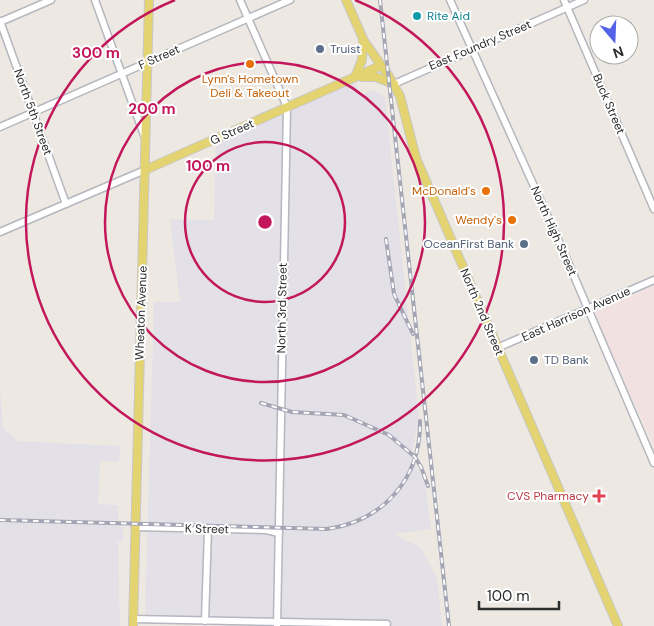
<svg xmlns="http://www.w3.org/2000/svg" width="654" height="626" font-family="'DM Sans',sans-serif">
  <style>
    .industrial { fill: #e3e1e7 }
    .medical { fill: #f2e1e1 }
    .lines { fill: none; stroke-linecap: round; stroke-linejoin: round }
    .minor-casing { stroke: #b5b6bf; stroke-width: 9 }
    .major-casing { stroke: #c8c8c8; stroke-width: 10 }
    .minor { stroke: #fff; stroke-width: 6 }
    .major { stroke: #e3d371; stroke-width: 8 }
    .rail-casing { stroke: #a5a6b5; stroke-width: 4 }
    .rail { stroke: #fff; stroke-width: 2; stroke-dasharray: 5.5; stroke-linecap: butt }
    .ring { fill: none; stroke: #c2185b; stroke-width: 2.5 }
    .culture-dot { fill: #0f9aa8; stroke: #fff; stroke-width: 2 }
    .service-dot { fill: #5c6f8a; stroke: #fff; stroke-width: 2 }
    .food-dot { fill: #e8710a; stroke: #fff; stroke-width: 2 }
    .health-dot { fill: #e0444e; stroke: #fff; stroke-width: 2 }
    .labels { text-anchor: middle; stroke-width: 4; stroke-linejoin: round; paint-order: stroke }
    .culture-label { font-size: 12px; fill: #0d838f; stroke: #fff; text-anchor: start }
    .street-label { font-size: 12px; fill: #2d2d2d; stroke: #fff }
    .service-label { font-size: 12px; fill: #4e5e75; stroke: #fff; text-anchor: start }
    .food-label { font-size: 12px; fill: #c56008; stroke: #fff; text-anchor: end }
    .health-label { font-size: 12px; fill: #be3a42; stroke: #fff; text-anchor: end }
    .centre { fill: #c2185b; stroke: #fff; stroke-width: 2.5 }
    .ring-label { font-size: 15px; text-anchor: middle; font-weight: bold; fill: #c2185b; stroke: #fff; stroke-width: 4; stroke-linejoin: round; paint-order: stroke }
  </style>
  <rect width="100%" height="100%" fill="#ede9e2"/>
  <g class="industrial">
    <path d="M353,78L360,95L374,90L385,97L419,418L411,456L425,482L431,529L394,534L421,548L437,578L442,626H276V623L145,618L154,302H180L170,219L214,220L216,138Z"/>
    <path d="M0,386L3,428L18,441L121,446L119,462L100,461L98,504L118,505V526L123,527V541L118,542L120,626H0Z"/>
  </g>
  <path class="medical" d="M654,286V446L593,313Z"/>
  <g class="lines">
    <defs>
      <g id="minor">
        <path d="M95,0L145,138"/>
        <path d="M240,0L287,107L277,626"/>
        <path d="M450,0L565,255L654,463"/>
        <path d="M564,0L654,209"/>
        <path d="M0,21L66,204"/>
        <path d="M0,22L51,0"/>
        <path d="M394,84L584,0"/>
        <path d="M0,127L290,0"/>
        <path d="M0,232L145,170"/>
        <path d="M497,348L654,280"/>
        <path d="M135,527L266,530L279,533"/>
        <path d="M133,619L387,624"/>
        <path d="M205,621L208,529"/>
      </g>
      <g id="major">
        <path d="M346,0L364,41L388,75L400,96L416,158L618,626"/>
        <path d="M355,77L362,60L363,41"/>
        <path d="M362,77H376L394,84"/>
        <path d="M145,170L380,66"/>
        <path d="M133,626L149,0"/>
      </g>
    </defs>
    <use href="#minor" class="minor-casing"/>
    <use href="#major" class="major-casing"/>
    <use href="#minor" class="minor"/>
    <use href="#major" class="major"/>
    <defs>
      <g id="rail">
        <path d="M380,0L449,626"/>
        <path d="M386,239L394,294L413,334"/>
        <path d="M261,403L292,412L344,415L389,435L415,457L421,467L428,486"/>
        <path d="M0,520L327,529C383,521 421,479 420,421"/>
      </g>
    </defs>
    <use href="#rail" class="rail-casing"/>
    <use href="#rail" class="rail"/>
  </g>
  <g class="ring">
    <circle cx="265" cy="222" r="80"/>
    <circle cx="265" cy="222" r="160"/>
    <path d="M355 0A239 239 0 1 1 175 0"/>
  </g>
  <circle class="culture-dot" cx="417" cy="16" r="5"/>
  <g class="service-dot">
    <circle cx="320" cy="49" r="5"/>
    <circle cx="524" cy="244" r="5"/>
    <circle cx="534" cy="360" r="5"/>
  </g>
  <g class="food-dot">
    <circle cx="250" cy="64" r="5"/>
    <circle cx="486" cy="191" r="5"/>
    <circle cx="512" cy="220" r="5"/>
  </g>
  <path class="health-dot" d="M596.5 488.5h5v5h5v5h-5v5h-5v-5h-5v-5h5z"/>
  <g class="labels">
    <g class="culture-label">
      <text x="427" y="20">Rite Aid</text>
    </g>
    <g class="street-label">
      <text transform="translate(480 45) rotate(-23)" y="4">East Foundry Street</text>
      <text transform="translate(159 57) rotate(-24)" y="4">F Street</text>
      <text transform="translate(609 104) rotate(67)" y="4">Buck Street</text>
      <text transform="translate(33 112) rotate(70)" y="4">North 5th Street</text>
      <text transform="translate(232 132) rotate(-24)" y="4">G Street</text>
      <text transform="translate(554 231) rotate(66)" y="4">North High Street</text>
      <text transform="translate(282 308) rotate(-89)" y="4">North 3rd Street</text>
      <text transform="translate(482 312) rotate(67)" y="4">North 2nd Street</text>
      <text transform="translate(141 313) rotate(-88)" y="4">Wheaton Avenue</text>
      <text transform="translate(576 314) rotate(-24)" y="4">East Harrison Avenue</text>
      <text transform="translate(207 529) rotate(1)" y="4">K Street</text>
    </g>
    <g class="service-label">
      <text x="330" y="53">Truist</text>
      <text x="514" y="248" text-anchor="end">OceanFirst Bank</text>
      <text x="544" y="364">TD Bank</text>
    </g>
    <g class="food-label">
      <text x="250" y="83" text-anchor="middle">Lynn's Hometown<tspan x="250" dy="14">Deli &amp; Takeout</tspan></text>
      <text x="476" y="195">McDonald's</text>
      <text x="502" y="224">Wendy's</text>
    </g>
    <g class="health-label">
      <text x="589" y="500">CVS Pharmacy</text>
    </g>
  </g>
  <circle cx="265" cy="222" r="8" class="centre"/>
  <g class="ring-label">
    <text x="96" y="58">300 m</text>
    <text x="152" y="114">200 m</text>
    <text x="208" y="171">100 m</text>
  </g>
  <g transform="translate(614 40) rotate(161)"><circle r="24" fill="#ffffff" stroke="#ababab"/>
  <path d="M0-4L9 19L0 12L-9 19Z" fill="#5462e8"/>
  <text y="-8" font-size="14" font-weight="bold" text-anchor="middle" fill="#2d2d2d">N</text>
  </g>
  <path d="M479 601v8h80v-8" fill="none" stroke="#2d2d2d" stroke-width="2.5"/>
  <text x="487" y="601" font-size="15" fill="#2d2d2d" stroke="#ffffff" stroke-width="4" paint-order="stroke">100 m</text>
</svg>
